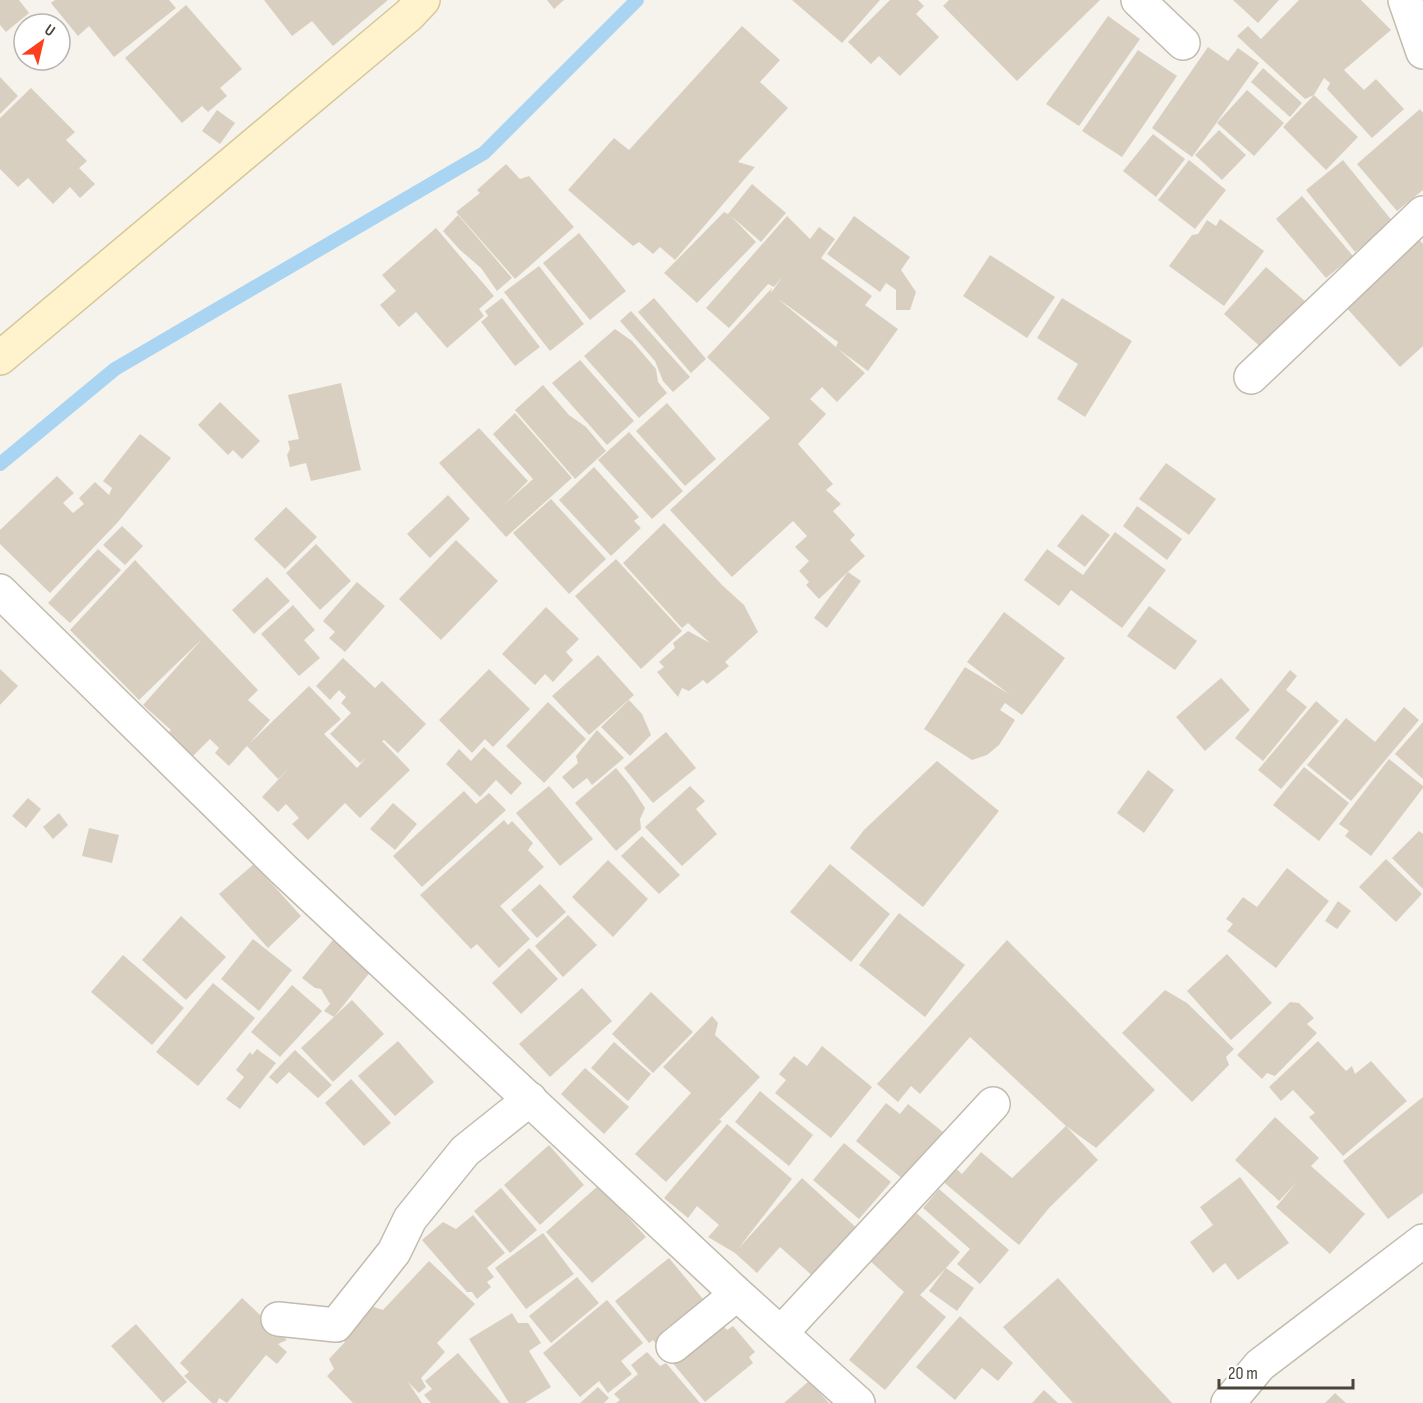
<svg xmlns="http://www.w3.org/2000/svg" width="1423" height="1403" font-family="'Sofia Sans Condensed',sans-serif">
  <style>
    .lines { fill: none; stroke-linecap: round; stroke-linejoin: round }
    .stream { stroke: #a9d4f2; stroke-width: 14 }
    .building { fill: #d8cfc1; fill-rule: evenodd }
    .street-casing { stroke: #c2bbae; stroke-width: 36 }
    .secondary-casing { stroke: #d6c79b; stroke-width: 36 }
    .street { stroke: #fff; stroke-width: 33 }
    .secondary { stroke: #fff3cd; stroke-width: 33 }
  </style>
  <rect width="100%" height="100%" fill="#f6f3ec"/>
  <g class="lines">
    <path class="stream" d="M0,464L115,369L484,153L637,0"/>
  </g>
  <g class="building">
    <path d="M0,0H19L29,13L6,32L0,25Z"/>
    <path d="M55,0H169L176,8L114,57L89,26L78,36L51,3Z"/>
    <path d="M264,0H388L333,46L312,21L292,36Z"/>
    <path d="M547,0H564L554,9Z"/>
    <path d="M792,0H880L842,43Z"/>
    <path d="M890,0H918L924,6L916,14L939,37L900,76L879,56L871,64L848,42Z"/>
    <path d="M949,0H1100L1017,81L943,6Z"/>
    <path d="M1233,0H1279L1258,23Z"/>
    <path d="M1299,0H1361L1391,30L1344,70L1364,90L1376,79L1404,109L1372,138L1327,89L1330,83L1324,78L1314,95L1358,137L1326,170L1283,127L1314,95L1305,99L1237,36L1248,26L1261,39Z"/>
    <path d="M186,5L242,69L220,88L227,96L208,112L202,106L182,123L125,58Z"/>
    <path d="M1108,16L1140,39L1079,126L1046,104Z"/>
    <path d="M742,26L780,60L760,82L788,108L738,162L755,167L675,260L660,247L653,254L639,242L633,246L568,190L614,138L629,150Z"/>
    <path d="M1208,47L1228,61L1238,48L1259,63L1192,157L1152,128Z"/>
    <path d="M1138,50L1177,76L1122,157L1082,131Z"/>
    <path d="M1263,68L1302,103L1290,117L1251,82Z"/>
    <path d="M0,77L18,96L0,114Z"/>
    <path d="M31,88L75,132L66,140L87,161L79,168L95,184L80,198L70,187L53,204L28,178L18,187L0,169V118Z"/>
    <path d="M1247,90L1284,123L1254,156L1217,123Z"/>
    <path d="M1420,109L1423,113V190L1397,211L1357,164Z"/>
    <path d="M217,110L235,123L220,144L202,131Z"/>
    <path d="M1219,130L1246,155L1222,180L1195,155Z"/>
    <path d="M1153,134L1185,159L1156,197L1123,171Z"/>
    <path d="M1189,160L1226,190L1195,229L1158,200Z"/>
    <path d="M1343,160L1393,222L1355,252L1306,190Z"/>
    <path d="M506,164L520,179L529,176L574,227L515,279L456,212L480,193L477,190Z"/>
    <path d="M752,184L786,213L761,242L731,216L756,242L697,303L664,273L724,212L728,214Z"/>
    <path d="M1302,196L1353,256L1326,278L1276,219Z"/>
    <path d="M458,215L512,278L497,291L481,268L459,249L443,231Z"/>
    <path d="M787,216L810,239L819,227L835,239L821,258L872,296L865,305L898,329L868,371L838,349L865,373L837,402L822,387L810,399L826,414L798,444L833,484L826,490L841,504L833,511L855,535L850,540L865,556L819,599L806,585L809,582L799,571L809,561L795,547L807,536L793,521L732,577L670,510L770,418L707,357L772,288L771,293L783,276L774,287L768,284L729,328L706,308ZM777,298L838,342L836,347Z"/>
    <path d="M854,216L910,257L901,270L916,292L910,310H896V290L886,283L880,292L827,254Z"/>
    <path d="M1220,219L1264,251L1224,306L1169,266L1192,235L1198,234L1207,220L1216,226Z"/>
    <path d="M436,228L494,296L479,309L484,316L447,348L416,312L399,327L380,305L396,291L382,275Z"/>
    <path d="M579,233L626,291L590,320L543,263Z"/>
    <path d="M1418,238L1423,244V346L1400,367L1344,305Z"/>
    <path d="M990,255L1055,297L1027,338L963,296Z"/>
    <path d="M539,266L584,324L550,351L504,292Z"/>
    <path d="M1266,267L1306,302L1264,350L1224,314Z"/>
    <path d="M502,298L540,347L515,366L481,322L488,316L485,311Z"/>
    <path d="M654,298L706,359L691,373L638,312Z"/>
    <path d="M1062,298L1132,341L1085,417L1057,399L1078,364L1037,338Z"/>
    <path d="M631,311L690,377L673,392L663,381L655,361L620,321Z"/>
    <path d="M615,329L632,341L656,369L658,382L667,393L639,418L584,356Z"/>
    <path d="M580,360L634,421L607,445L552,383Z"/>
    <path d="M341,383L361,470L311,481L306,463L290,467L287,455L290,449L288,441L299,439L288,395Z"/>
    <path d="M543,385L569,415L586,427L606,451L575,479L515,410Z"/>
    <path d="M220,402L260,441L242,459L233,450L228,455L198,425Z"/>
    <path d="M667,403L716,459L685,486L636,431Z"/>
    <path d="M515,413L572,478L506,537L439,463L479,428L528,481L505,504L533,479L493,434Z"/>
    <path d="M629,432L683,491L652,519L598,460Z"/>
    <path d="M140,434L171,458L117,523L50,593L0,544V530L57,476L74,493L63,503L73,513L84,504L79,498L95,482L109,495L112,488L103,481Z"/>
    <path d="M1166,463L1216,499L1189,535L1139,499Z"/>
    <path d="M594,467L639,517L634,521L641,528L611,556L559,500Z"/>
    <path d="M448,495L470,519L430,558L407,534Z"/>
    <path d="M551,499L606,559L569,594L513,533Z"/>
    <path d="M1137,506L1182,539L1167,560L1123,526Z"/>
    <path d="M286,507L317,537L285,569L254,539Z"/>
    <path d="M1082,514L1110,535L1085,567L1057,546Z"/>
    <path d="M664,523L722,585L744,605L758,632L725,662L729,666L707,684L703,680L689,691L682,688L678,697L657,672L664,667L659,662L675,648L673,643L688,631L710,643L688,623L682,628L623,563Z"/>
    <path d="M122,526L143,546L125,565L103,545Z"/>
    <path d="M1115,532L1166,570L1122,628L1071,590L1059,606L1024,580L1047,549L1083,575Z"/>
    <path d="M456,540L498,581L441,640L399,599Z"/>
    <path d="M316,544L351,581L320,610L286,573Z"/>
    <path d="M98,549L121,570L70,623L48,603Z"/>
    <path d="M616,559L682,631L641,669L575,596Z"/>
    <path d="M135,560L258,690L248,700L270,720L250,743L309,686L341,719L324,734L357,768L366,758L360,763L330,734L351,713L341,703L346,697L339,690L330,700L316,686L343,658L375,688L382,681L426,724L398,753L384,740L382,741L410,770L360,818L345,803L308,840L292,824L299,818L286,804L278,812L262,797L289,768L278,779L247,746L229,766L215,753L219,748L210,739L192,757L168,733L171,730L143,705L202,639L139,700L70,630Z"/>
    <path d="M848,572L861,581L827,628L814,618Z"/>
    <path d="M267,577L290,601L254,634L232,610Z"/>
    <path d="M357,582L385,606L345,652L329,638L335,632L323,621Z"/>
    <path d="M293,605L315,630L304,640L320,658L299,676L261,634Z"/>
    <path d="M1149,606L1197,641L1175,670L1127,636Z"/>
    <path d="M546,607L579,639L566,652L573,660L553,682L545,674L535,685L502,654Z"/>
    <path d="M1004,612L1065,658L1022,715L1005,703L1000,710L1015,720L999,745L987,755L972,760L924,729L965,667L1009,694L967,662Z"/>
    <path d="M598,655L634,695L589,735L552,696Z"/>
    <path d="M0,669L18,686L0,705Z"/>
    <path d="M489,669L530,709L493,747L485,739L472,753L439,720Z"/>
    <path d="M1290,670L1297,676L1286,690L1307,707L1263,761L1235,738Z"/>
    <path d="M1221,678L1250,710L1205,751L1176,717Z"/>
    <path d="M629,700L642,714L651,735L630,756L601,727Z"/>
    <path d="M1316,701L1339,721L1281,789L1258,770Z"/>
    <path d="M548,702L586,739L544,783L506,746Z"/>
    <path d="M1404,707L1419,720L1351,801L1307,765L1346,718L1375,742Z"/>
    <path d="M1423,722V779L1395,754Z"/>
    <path d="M597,730L624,758L592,785L587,778L573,789L562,777L578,763L576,756Z"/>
    <path d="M666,732L696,768L653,803L624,768Z"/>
    <path d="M484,747L522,783L511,795L496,780L480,797L446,764L459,749L471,761Z"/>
    <path d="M1389,759L1423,786V788L1371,856L1345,836L1349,831L1339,824Z"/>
    <path d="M937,761L999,811L923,907L850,848L864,830Z"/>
    <path d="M1304,767L1349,803L1319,841L1273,805Z"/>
    <path d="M616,768L630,785L645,808L640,819L641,829L616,851L575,803Z"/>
    <path d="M1148,770L1174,790L1144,833L1117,813Z"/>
    <path d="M549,786L593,839L560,866L516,813Z"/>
    <path d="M690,786L705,801L696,809L717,834L682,866L645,827Z"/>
    <path d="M464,791L476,804L489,793L506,810L422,887L393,856Z"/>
    <path d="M28,798L41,809L26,828L12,816Z"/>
    <path d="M393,803L417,824L395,850L370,829Z"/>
    <path d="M59,813L68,825L53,839L43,827Z"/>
    <path d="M504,820L508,825L512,821L533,843L528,850L544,867L500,906L530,939L499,968L477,944L471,949L420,895Z"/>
    <path d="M89,828L119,835L112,863L82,856Z"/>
    <path d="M1419,831L1423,834V889L1392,858Z"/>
    <path d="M642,836L680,875L659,894L621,856Z"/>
    <path d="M1386,859L1422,894L1396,922L1359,887Z"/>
    <path d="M608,860L648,899L613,937L572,897Z"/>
    <path d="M254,864L301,916L268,948L219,894Z"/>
    <path d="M830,864L890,914L851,962L790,912Z"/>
    <path d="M1287,868L1329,901L1276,968L1227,931L1233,924L1226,919L1243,897L1257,907Z"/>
    <path d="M540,884L566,912L537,938L511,910Z"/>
    <path d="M1338,901L1351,911L1337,929L1325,921Z"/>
    <path d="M899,913L965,965L925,1017L859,965Z"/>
    <path d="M568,915L597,945L563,977L535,946Z"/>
    <path d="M181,916L226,957L186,1000L142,960Z"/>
    <path d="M337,935L375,966L334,1017L352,1000L384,1034L333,1082L301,1048L334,1017L324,1011L330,1004L321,989L315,988L302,978Z"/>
    <path d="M253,939L292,970L259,1011L221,979Z"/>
    <path d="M1007,940L1155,1090L1096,1148L1066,1126L1098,1160L1049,1208L1019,1245L941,1180L953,1166L962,1174L981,1152L1012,1178L1066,1126L970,1037L920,1094L911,1086L898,1102L877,1084Z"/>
    <path d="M529,948L558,979L521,1014L492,983Z"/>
    <path d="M1227,954L1272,1003L1231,1040L1187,991Z"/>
    <path d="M123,955L184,1008L152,1045L91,992Z"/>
    <path d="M213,983L255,1018L198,1086L156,1052Z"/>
    <path d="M292,985L322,1011L280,1057L251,1032Z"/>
    <path d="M582,988L612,1021L550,1077L519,1044Z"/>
    <path d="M1165,990L1187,1003L1234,1049L1226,1057L1229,1065L1192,1102L1122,1033Z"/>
    <path d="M651,992L693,1032L653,1073L612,1034Z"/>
    <path d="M1290,1002L1299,1003L1314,1018L1307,1024L1317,1033L1275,1076L1267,1073L1262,1079L1237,1055Z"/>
    <path d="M712,1016L718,1023L715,1035L760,1077L719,1120L722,1121L666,1182L635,1154L691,1093L663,1067Z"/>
    <path d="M398,1041L434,1082L395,1116L358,1076Z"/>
    <path d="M1318,1041L1346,1071L1352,1066L1355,1074L1371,1061L1407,1101L1343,1156L1309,1117L1315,1113L1293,1090L1281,1101L1269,1087Z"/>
    <path d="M614,1042L651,1074L628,1101L591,1068Z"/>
    <path d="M822,1046L872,1087L831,1138L775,1093L786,1080L779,1074L794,1056L807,1066Z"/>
    <path d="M257,1049L276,1063L240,1109L226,1099L244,1077L236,1070L250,1052L252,1055Z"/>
    <path d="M295,1050L332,1085L318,1098L289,1072L277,1084L269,1077Z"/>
    <path d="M585,1068L629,1107L604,1134L561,1094Z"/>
    <path d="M351,1079L391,1123L364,1146L325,1103Z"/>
    <path d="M760,1091L813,1135L789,1166L735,1122Z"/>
    <path d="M1423,1097V1193L1388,1219L1343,1161Z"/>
    <path d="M886,1103L900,1114L908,1104L943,1132L904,1180L856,1141Z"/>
    <path d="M1275,1117L1319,1158L1311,1166L1365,1214L1330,1254L1276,1207L1297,1182L1279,1201L1235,1160Z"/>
    <path d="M727,1124L792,1179L738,1249L802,1178L860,1231L816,1279L780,1247L757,1273L735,1253L708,1237L719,1225L697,1206L688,1218L664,1198Z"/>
    <path d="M844,1143L891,1182L859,1219L813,1180Z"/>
    <path d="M549,1145L584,1185L540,1225L504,1185Z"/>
    <path d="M1240,1177L1289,1243L1238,1280L1225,1263L1213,1273L1190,1242L1213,1225L1200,1207Z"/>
    <path d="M599,1185L646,1237L592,1283L546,1232Z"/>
    <path d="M501,1188L537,1230L510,1253L474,1211Z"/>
    <path d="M939,1189L1009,1250L980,1284L957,1264L970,1249L923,1208Z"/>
    <path d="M912,1209L960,1252L946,1268L974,1288L957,1311L929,1291L946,1268L920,1295L946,1317L885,1390L849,1360L904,1292L867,1258Z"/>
    <path d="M473,1215L505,1253L487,1268L494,1277L487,1282L491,1287L477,1299L472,1292H467L422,1240L443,1222L456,1229Z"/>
    <path d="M543,1233L574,1274L526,1309L495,1268Z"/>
    <path d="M669,1258L703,1299L664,1330L672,1339L660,1349L653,1340L649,1343L615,1301Z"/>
    <path d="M429,1261L475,1304L437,1343L445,1352L421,1378L426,1387L419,1393L408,1382L422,1403H353L327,1376L334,1369L329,1359L345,1342L337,1335L365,1304L383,1310Z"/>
    <path d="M577,1277L599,1303L551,1343L529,1316Z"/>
    <path d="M1058,1278L1133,1361L1172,1403H1073L1003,1327Z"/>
    <path d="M242,1298L287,1340L278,1344L287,1352L277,1364L266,1355L227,1403L219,1398L217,1403H212L184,1376L189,1372L180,1363Z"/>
    <path d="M607,1300L643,1343L621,1361L632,1374L608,1393L599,1381L580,1397L543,1353Z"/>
    <path d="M512,1313L518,1323H528L541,1343L529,1351L551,1387L525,1403H509L469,1339Z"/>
    <path d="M960,1316L1013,1363L998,1381L982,1368L955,1400L916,1367Z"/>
    <path d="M719,1321L727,1330L733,1326L755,1352L749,1357L753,1363L705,1402L671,1361Z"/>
    <path d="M136,1324L187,1382L163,1403L111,1346Z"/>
    <path d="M647,1352L660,1366L666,1363L700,1403H616L620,1400L614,1394L638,1374L631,1365Z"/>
    <path d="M458,1353L501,1403H431L424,1395L432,1389L425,1381Z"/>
    <path d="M809,1381L829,1403H784Z"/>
    <path d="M598,1387L609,1398L604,1403H580Z"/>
    <path d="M1044,1390L1058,1403H1032Z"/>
    <path d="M1335,1393L1346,1403H1325Z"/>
  </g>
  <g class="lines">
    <defs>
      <g id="street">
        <path d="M1138,0L1183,43"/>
        <path d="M1405,0L1423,52"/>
        <path d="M1251,377L1423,213"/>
        <path d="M0,591L284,870L737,1294L858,1403"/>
        <path d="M278,1319L336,1325L394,1252L410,1219L465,1151L530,1099"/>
        <path d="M781,1333L993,1104"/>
        <path d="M673,1346L737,1294"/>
        <path d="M1228,1403L1260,1365L1423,1241"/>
      </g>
      <path id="secondary" d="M0,358L409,15L423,0"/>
    </defs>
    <use href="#street" class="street-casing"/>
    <use href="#secondary" class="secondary-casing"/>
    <use href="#street" class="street"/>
    <use href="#secondary" class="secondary"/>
  </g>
  <g transform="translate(42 42) rotate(34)"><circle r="28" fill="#ffffff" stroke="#b7b4b0" stroke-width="1.5"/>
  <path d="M0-4.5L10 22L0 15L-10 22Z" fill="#fc3f1d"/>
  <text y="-9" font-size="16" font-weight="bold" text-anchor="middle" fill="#4b4439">U</text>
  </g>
  <path d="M1219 1379v9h134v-9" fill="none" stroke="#4b4439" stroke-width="3"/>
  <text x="1228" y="1379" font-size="18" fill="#4b4439" stroke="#ffffff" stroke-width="4.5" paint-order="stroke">20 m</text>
</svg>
